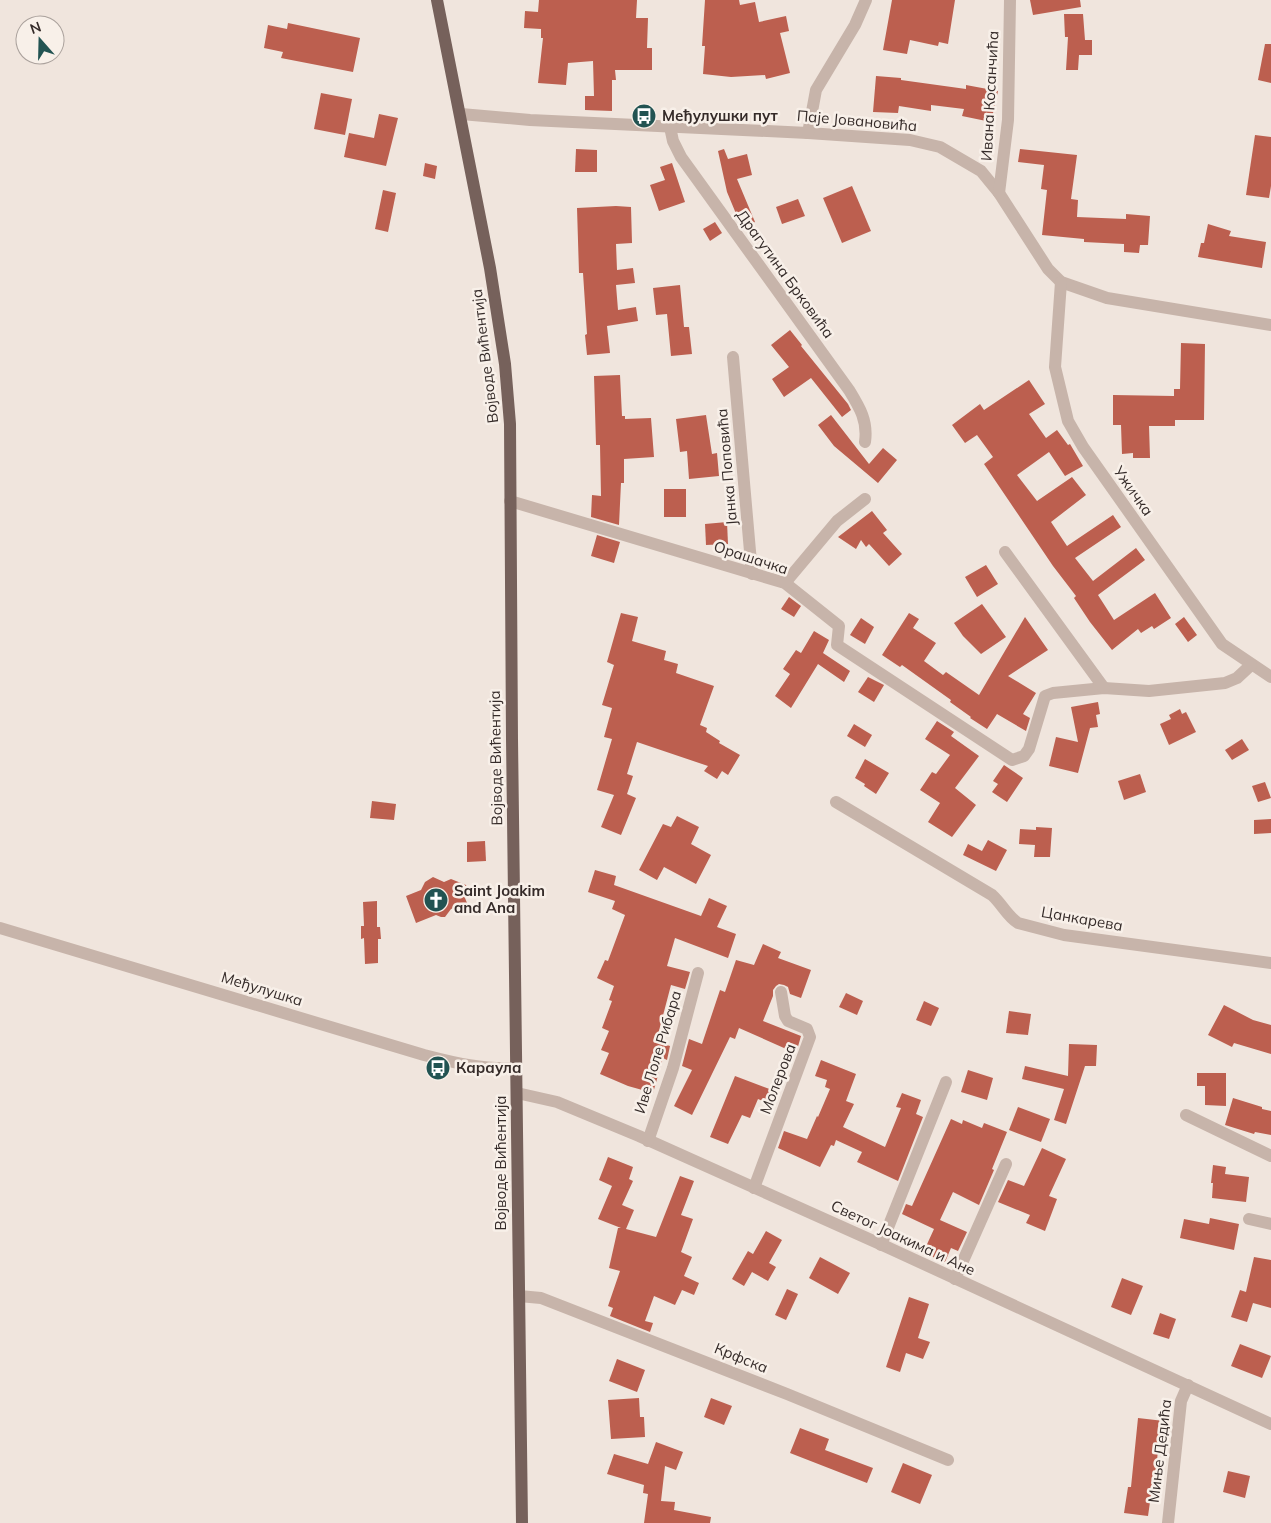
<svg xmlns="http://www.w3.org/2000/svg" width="1271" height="1523" font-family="Mulish,sans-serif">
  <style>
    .building { fill: #bc5f4f }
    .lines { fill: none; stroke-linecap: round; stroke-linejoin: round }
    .minor { stroke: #c7b4aa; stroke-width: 12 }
    .major { stroke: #76615b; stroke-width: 12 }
    .labels { text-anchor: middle; stroke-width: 5; stroke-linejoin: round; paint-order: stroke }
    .street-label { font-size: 15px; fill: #352b29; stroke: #f8f0e9 }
    .poi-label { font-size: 15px; font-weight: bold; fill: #352b29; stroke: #f8f0e9; text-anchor: start }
  </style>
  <rect width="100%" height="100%" fill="#f0e5dd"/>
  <g class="building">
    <path d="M539,0H637L636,18H648L647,48H652V70H615L616,80H612V111L585,110V96H594L593,61L568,63L566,85L538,83L543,38H541V29L524,28L525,11L538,12Z"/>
    <path d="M705,0H739L740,5L755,2L759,22L786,16L789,31L780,33L790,73L766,79L765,75L731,77L703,74L705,46H702Z"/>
    <path d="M892,0H955L948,44L939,42L938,46L910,40L907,54L883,50Z"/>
    <path d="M1030,0H1080L1081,7L1033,15Z"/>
    <path d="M1064,14H1083L1085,40H1092V55H1079L1078,70H1066L1068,37H1065Z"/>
    <path d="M288,23L360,38L353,72L281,58L283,52L264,48L268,25L287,29Z"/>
    <path d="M1265,44H1271V83L1258,80Z"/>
    <path d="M876,76L901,78V80L966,89V85L998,91L991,122L962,116L964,109L931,105V111L899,106L898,113L873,112Z"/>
    <path d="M321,93L352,99L345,135L314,129Z"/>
    <path d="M379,114L398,118L386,166L344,157L349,133L374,138Z"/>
    <path d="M1255,135L1271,137V186L1269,198L1246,195Z"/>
    <path d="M576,149L597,150V172H575Z"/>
    <path d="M724,149L728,159L747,154L752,175L737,179L755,222L742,228L727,192L718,151Z"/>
    <path d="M1020,149L1077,155L1071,199L1078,200L1077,217L1126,219V214L1150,216L1148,245H1140L1139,253L1124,252V244L1084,242V239L1042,235L1047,190L1041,189L1044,165L1018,162Z"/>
    <path d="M425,163L437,166L435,179L423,176Z"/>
    <path d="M672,163L685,202L659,211L650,185L665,180L660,167Z"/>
    <path d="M852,186L871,231L842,243L823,198Z"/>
    <path d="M383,190L396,193L388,232L375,229Z"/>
    <path d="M798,199L805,216L782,224L776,207Z"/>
    <path d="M616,206L631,207L632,243L616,244L617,270L633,268L635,283L616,285L618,310L636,307L638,321L607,326L610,353L587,355L585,335L587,334L583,273H579L577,208Z"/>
    <path d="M715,222L722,233L710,241L703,229Z"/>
    <path d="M1208,224L1231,231L1229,236L1266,242L1262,268L1198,257L1201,243H1204Z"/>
    <path d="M680,285L684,327H689L692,354L671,356L667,314L656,315L653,288Z"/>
    <path d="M790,330L802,345L801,346L848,404L851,410L842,417L811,378L784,397L772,379L789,367L771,345Z"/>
    <path d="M1181,343L1205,344L1204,420H1175V426H1149L1150,458H1133V453L1122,454L1121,425H1113V395L1174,396V389H1180Z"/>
    <path d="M620,375L622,416H625V419L651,418L654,457L624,459V483H621L619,525L591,517L592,495L601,496L600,445H596L594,376Z"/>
    <path d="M1029,380L1045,404L1029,414L1046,438L1057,430L1068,445L1070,444L1083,466L1065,476L1049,452L1017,475L1037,501L1072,477L1086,495L1051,522L1067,546L1113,515L1121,527L1075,558L1093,581L1136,548L1145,560L1098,595L1114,620L1155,593L1171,618L1154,629L1152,626L1141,633L1138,629L1112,650L1090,622L1074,598L1076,596L1053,566L984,464L993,457L977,435L965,443L952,425L980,404L984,410Z"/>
    <path d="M706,415L712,454L717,453L719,476L689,479L687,451L680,452L676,419Z"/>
    <path d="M831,415L869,464L883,448L897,460L878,483L834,446L818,425Z"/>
    <rect x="664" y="489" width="22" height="28"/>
    <path d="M872,511L887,530L883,533L902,554L889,566L869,544L866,547L861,540L856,549L838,537Z"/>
    <path d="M727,522L728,544L706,545L705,524Z"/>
    <path d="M597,535L620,542L614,563L591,556Z"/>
    <path d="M986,565L998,584L977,597L965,577Z"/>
    <path d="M789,597L801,606L794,617L781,609Z"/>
    <path d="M982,604L1006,637L981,654L963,636L954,623Z"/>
    <path d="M621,613L638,617L632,641L666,651L664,660L678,664L676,673L714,686L700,725L707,728L706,732L720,741L719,743L740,755L728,775L722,771L717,779L704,771L708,766L637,742L627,774L633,776L627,794L636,798L621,835L601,827L614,795L597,790L612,739L604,737L612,708L602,705L614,665L607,662Z"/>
    <path d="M909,613L919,619L913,628L936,643L924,661L943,675L946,672L979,695L1025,617L1048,650L1008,676L1036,693L1023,714L1030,718L1026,731L997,714L987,729L970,718L971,717L950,702L951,700L902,665L900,667L882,655Z"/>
    <path d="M1184,617L1197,635L1188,642L1175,624Z"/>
    <path d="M861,618L874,627L865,644L850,635Z"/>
    <path d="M814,631L829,640L823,653L850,671L844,682L818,664L791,708L775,696L790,674L783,669L796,650L801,653Z"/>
    <path d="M868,677L884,685L874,702L858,692Z"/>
    <path d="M1098,702L1100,714L1096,715L1098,727L1090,728L1078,773L1049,766L1056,737L1078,742L1071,707Z"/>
    <path d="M1180,709L1182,714L1186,712L1196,732L1169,745L1160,724L1171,719L1169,715Z"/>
    <path d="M937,721L954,732L951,736L979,756L955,788L976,805L952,837L928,822L940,803L920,790L932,772L936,774L950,755L925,739Z"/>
    <path d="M854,724L872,735L865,747L847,736Z"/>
    <path d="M1242,739L1249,750L1232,760L1225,750Z"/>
    <path d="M865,759L889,773L876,794L864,786L865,784L855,778Z"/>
    <path d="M1004,765L1023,778L1007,802L992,792L998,784L993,781Z"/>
    <path d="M1140,774L1146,792L1124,800L1118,781Z"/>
    <path d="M1265,782L1271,798L1258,802L1252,786Z"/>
    <path d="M372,801L396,804L394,820L370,818Z"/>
    <path d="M677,816L699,827L691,844L711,855L696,884L664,867L657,880L639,870L663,824L671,827Z"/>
    <path d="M1271,819V833L1254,834V820Z"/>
    <path d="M1036,827L1052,828L1050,857H1034L1035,845L1019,844L1020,829L1036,830Z"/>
    <path d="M988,840L1007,850L996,871L963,855L968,844L982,851Z"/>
    <path d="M485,841L486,861L467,862V842Z"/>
    <path d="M595,870L616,876L614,885L701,916L709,898L727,906L717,927L736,934L728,958L675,938L667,966L690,972L685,989L671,985L656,1042L670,1046L667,1060L663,1058L653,1093L628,1086L600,1074L609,1053L601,1050L609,1031L602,1028L612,1001L609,1000L614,986L597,978L605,960L608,961L625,915L612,909L615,901L588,892Z"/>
    <path d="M433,877L444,882L451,879L466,885L468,889L465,898L467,903L451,909L445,917H441L436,915L416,923L406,896L421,890L425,882Z"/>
    <path d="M377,901V927H380L381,939H378V963L365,964L364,938L361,939V926H364L363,902Z"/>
    <path d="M763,944L781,952L778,958L811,970L801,998L790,994L788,987L784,985L779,984L776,986L773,990V996L763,1021L801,1036L797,1050L795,1049L793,1052L739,1028L735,1039L730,1037L692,1115L674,1106L692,1070L682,1066L689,1039L702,1044L720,990L725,992L736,960L754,965Z"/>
    <path d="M846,993L863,1001L857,1015L839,1007Z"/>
    <path d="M924,1001L939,1008L931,1026L916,1020Z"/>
    <path d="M1224,1005L1253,1020L1271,1025V1054L1234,1043L1232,1047L1208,1035Z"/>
    <path d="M1009,1011L1031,1014L1028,1035L1006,1033Z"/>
    <path d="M1069,1044L1097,1045L1096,1066H1085L1066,1124L1054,1120L1064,1089L1022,1079L1025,1066L1068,1076Z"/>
    <path d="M821,1060L856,1074L846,1101L854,1104L843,1127L885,1147L901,1108L896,1107L902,1093L921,1100L916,1114L923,1117L898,1181L857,1162L862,1152L836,1140L834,1146L831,1145L820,1167L778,1148L784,1131L807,1139L817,1116L818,1117L830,1089L825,1087L827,1080L815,1076Z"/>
    <path d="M968,1070L993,1078L987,1100L961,1092Z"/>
    <path d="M1197,1073H1226V1106L1205,1105V1086H1197Z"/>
    <path d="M735,1076L775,1091L770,1104L758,1099L750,1118L742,1115L728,1144L710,1137Z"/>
    <path d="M1233,1098L1262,1107V1109L1271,1111V1135L1255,1132L1254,1134L1225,1125Z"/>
    <path d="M1018,1107L1050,1119L1041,1142L1009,1130Z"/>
    <path d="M951,1119L962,1124L963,1120L982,1128L984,1123L1007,1132L992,1169L994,1170L979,1205L953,1192L940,1220L967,1232L958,1251L951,1248L945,1262L923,1253L934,1229L902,1214L906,1204L912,1206Z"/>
    <path d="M1042,1148L1066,1159L1049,1196L1057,1199L1045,1231L1026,1223L1030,1215L998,1202L1008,1180L1024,1186Z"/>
    <path d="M608,1157L633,1167L629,1179L633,1181L622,1205L634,1210L626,1229L656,1237L680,1176L694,1181L681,1215L693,1219L681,1252L692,1257L684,1276L699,1283L694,1295L682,1290L675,1305L654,1296L645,1321L653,1323L650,1332L610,1316L613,1308L608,1306L620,1271L609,1268L618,1228H621L598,1219L612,1186L599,1180Z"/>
    <path d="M1213,1165L1226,1167L1225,1174L1249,1177L1246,1202L1212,1198L1213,1183H1211Z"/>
    <path d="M1210,1218L1239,1224L1234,1250L1180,1238L1184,1219L1209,1224Z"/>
    <path d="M766,1231L782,1240L769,1263L776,1267L768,1281L752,1272L744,1286L732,1279L748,1251L753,1254Z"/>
    <path d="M820,1257L850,1273L838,1294L809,1278Z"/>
    <path d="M1254,1257L1271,1260V1308L1253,1303L1247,1322L1231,1317L1240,1290L1246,1292Z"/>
    <path d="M1122,1278L1143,1286L1131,1315L1111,1307Z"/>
    <path d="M787,1289L798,1294L786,1320L775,1315Z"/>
    <path d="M909,1297L929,1304L918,1338L930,1342L923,1359L906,1353L900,1372L886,1367Z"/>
    <path d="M1160,1313L1176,1319L1169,1339L1153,1334Z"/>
    <path d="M1240,1344L1271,1356L1262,1378L1231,1366Z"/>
    <path d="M617,1359L645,1370L637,1392L609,1381Z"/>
    <path d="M639,1398L640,1417H644L645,1437L611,1439L608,1400Z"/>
    <path d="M711,1398L732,1406L724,1425L704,1417Z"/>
    <path d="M1138,1418L1164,1421L1160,1449H1158L1156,1473L1160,1481L1159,1491L1151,1495L1148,1516L1124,1513L1128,1487H1131Z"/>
    <path d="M800,1428L829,1439L825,1450L873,1468L867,1483L790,1453Z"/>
    <path d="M656,1442L683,1452L676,1470L665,1466L661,1501L675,1502L674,1510L711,1517L710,1523H644L648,1494L643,1493L644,1485L607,1474L614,1454L648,1464Z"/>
    <path d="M903,1463L932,1475L920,1504L891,1492Z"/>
    <path d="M1228,1471L1250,1476L1245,1498L1223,1492Z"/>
  </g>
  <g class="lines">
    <g class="minor">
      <path d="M461,114L530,120L808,133L910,140L940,147L981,171L999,193L1048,269L1061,282L1107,298L1271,325"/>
      <path d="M670,127L673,141L681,157L849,390C860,408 868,421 865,442"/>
      <path d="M808,133L816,90L855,25L866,0"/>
      <path d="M999,193L1008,120L1010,0"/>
      <path d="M1061,282L1055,367L1068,421L1083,447L1222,644L1271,677"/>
      <path d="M733,357L752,574"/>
      <path d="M510,501L785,583L839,626L837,645L1012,760L1024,756L1029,749L1045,696L1053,693L1104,688L1149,691L1225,683L1237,678L1251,665"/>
      <path d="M1005,552L1104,688"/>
      <path d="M785,583L837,521L865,499"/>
      <path d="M836,802L992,895C1002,904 1007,916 1018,923L1064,935L1271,963"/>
      <path d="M0,928L424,1055C455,1063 484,1070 516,1068"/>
      <path d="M517,1093L557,1102L639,1136L889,1248L1271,1424"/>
      <path d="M1186,1115L1271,1156"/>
      <path d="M648,1141L673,1068L698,973"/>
      <path d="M754,1188L810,1037L807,1029L788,1021L785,1016L781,992"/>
      <path d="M1249,1219L1271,1224"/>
      <path d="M881,1245L946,1082"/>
      <path d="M955,1279L1006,1164"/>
      <path d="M519,1296L541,1298L787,1394L948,1460"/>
      <path d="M1168,1523L1181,1401L1188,1385"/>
    </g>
    <path class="major" d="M437,0L490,268L505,364L510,424L512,739L522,1523"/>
  </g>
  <defs>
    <symbol id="bus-disc" viewBox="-11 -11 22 22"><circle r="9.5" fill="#225352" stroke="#f8f0e9"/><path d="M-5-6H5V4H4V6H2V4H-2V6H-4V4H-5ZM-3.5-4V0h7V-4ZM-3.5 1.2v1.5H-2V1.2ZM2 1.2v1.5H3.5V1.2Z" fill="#fff"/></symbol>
    <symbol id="church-disc" viewBox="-11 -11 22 22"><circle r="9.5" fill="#225352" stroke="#f8f0e9"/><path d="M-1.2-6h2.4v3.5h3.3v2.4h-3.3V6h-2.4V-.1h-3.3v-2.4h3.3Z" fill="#fff"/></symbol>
  </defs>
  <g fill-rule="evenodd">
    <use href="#bus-disc" x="630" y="102" width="28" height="28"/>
    <use href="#church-disc" x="422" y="886" width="28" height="28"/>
    <use href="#bus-disc" x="424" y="1054" width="28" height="28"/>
  </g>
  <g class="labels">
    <g class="street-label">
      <text transform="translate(990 96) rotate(-87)" y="5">Ивана Косанчића</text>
      <text transform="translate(857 121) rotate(5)" y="5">Паје Јовановића</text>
      <text transform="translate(785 274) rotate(54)" y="5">Драгутина Брковића</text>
      <text transform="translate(485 356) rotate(-97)" y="5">Војводе Вићентија</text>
      <text transform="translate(727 467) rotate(-95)" y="5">Јанка Поповића</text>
      <text transform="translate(1133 491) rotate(55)" y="5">Ужичка</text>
      <text transform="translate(751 558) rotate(18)" y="5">Орашачка</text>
      <text transform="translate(496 758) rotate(-91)" y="5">Војводе Вићентија</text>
      <text transform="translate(1082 919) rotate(10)" y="5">Цанкарева</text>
      <text transform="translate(262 989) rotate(17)" y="5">Међулушка</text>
      <text transform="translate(658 1052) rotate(-73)" y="5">Иве Лоле Рибара</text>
      <text transform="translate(778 1079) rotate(-69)" y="5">Молерова</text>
      <text transform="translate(501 1163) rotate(-90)" y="5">Војводе Вићентија</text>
      <text transform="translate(903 1238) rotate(25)" y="5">Светог Јоакима и Ане</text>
      <text transform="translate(741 1358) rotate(22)" y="5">Крфска</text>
      <text transform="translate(1160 1451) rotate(-83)" y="5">Миње Дедића</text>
    </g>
    <g class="poi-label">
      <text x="662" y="121">Међулушки пут</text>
      <text x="454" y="896">Saint Joakim<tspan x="454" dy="17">and Ana</tspan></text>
      <text x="456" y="1073">Караула</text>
    </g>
  </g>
  <g transform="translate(40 40) rotate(340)"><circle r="24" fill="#f8f0e9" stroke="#aaa19c"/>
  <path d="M0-4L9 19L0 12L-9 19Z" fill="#225352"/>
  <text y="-8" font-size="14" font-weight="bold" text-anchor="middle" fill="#352b29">N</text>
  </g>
</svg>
